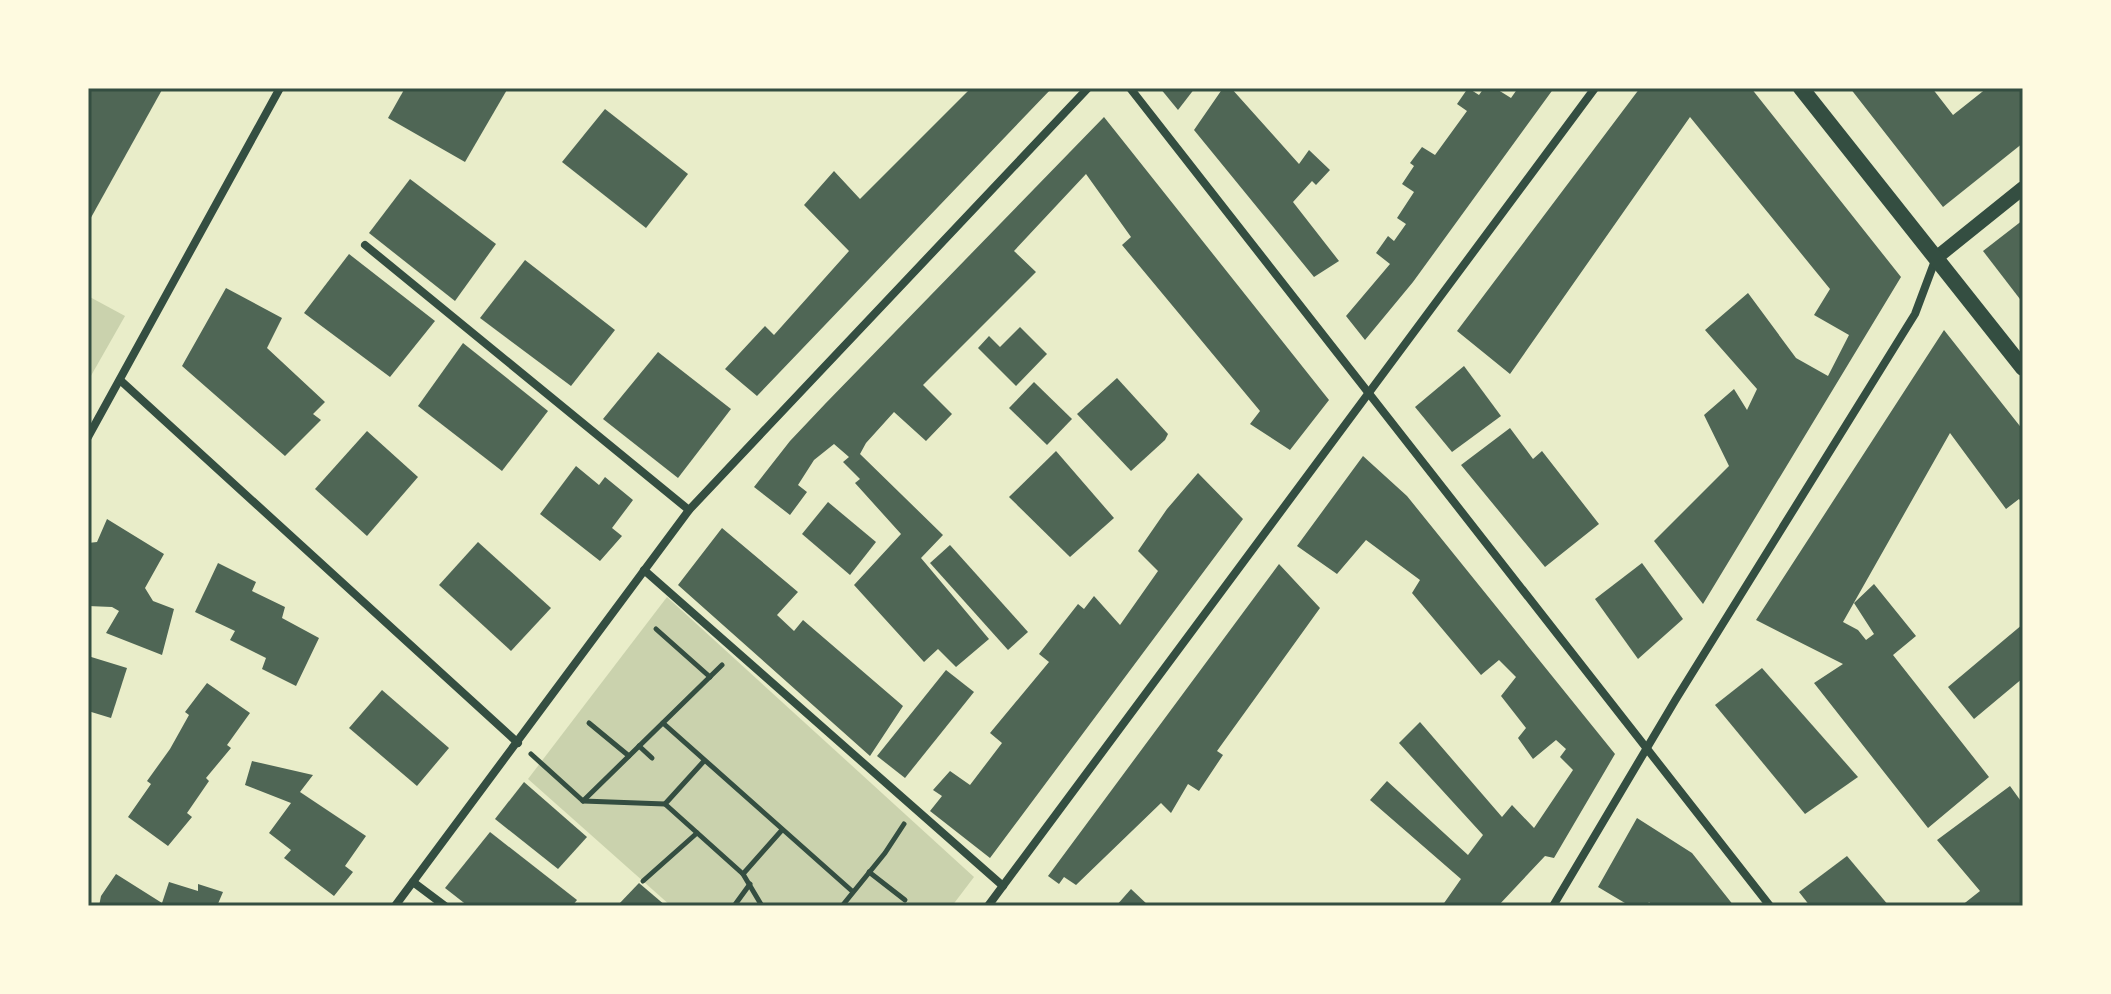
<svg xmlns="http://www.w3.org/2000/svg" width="2111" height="994" font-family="'Alegreya Sans',sans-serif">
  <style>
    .green { fill: #cad2ad }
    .building { fill: #4f6655 }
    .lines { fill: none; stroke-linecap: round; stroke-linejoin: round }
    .path { stroke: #344e41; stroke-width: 5 }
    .minor { stroke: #344e41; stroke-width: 8 }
    .tertiary { stroke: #344e41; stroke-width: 14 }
    .secondary { stroke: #344e41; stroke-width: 16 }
    .neatline { fill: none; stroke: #344e41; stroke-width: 3 }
  </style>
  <rect width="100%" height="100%" fill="#e9edc9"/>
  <g class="green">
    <path d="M88,296L125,316L88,381Z"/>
    <path d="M667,597L974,877L952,906H671L528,779Z"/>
  </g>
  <g class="building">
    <path d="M88,88H163L88,223Z"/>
    <path d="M405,88H508L465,162L388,118Z"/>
    <path d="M971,88H1052L757,396L725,369L765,326L774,335L849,251L804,205L834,171L860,199Z"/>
    <path d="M1160,88H1195L1178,110Z"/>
    <path d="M1223,88H1231L1299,164L1309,150L1330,170L1316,185L1312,181L1293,202L1339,261L1314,277L1194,130Z"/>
    <path d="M1468,88L1479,95L1484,88H1495L1511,98L1518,88H1554L1413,282L1365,340L1346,316L1390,264L1376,253L1388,236L1394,241L1406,224L1397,218L1414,192L1402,184L1414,166L1410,163L1422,147L1435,155L1467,111L1457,104Z"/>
    <path d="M1640,88H1751L1901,277L1703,604L1654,541L1729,466L1704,415L1734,389L1747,410L1757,389L1705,330L1748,293L1796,358L1828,376L1849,335L1814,315L1830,289L1690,117L1510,374L1457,331Z"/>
    <path d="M1850,88H1932L1953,115L1987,88H2023V143L1943,207Z"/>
    <path d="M605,109L688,174L646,228L562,162Z"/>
    <path d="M1104,117L1329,400L1290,450L1250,424L1260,411L1122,245L1131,237L1086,174L1014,251L1036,272L923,385L952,414L926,441L894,412L866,443L860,454L943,535L921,558L989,639L956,667L938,649L924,662L854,585L901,534L855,483L860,479L843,462L849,457L834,444L814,460L798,485L807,492L790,515L754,487L790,441L825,404Z"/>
    <path d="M410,179L496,244L455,301L369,233Z"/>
    <path d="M2023,220V303L1983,251Z"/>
    <path d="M349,254L435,321L390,377L304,313Z"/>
    <path d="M525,260L615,330L571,386L480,318Z"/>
    <path d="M226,288L282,318L267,348L325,402L313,414L321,420L285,456L182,366Z"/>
    <path d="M1020,327L1047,354L1016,386L978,348L989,336L1000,347Z"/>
    <path d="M1944,330L2023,430V504L2019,499L2006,509L1950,433L1843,622L1858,630L1866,640L1874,634L1854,603L1874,584L1916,636L1893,655L1989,777L1928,828L1814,683L1843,664L1756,620Z"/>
    <path d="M463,343L548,411L502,471L418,406Z"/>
    <path d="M658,352L731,409L678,478L603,419Z"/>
    <path d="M1464,366L1501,416L1452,452L1415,407Z"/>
    <path d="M1117,378L1168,434L1165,440L1131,471L1077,414Z"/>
    <path d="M1034,382L1072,419L1047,445L1009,408Z"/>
    <path d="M1510,428L1533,459L1542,451L1599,524L1545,567L1461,465Z"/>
    <path d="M367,431L418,477L367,536L315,489Z"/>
    <path d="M1056,451L1114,518L1070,557L1009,497Z"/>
    <path d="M1363,456L1407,496L1615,754L1554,858L1545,856L1498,906H1442L1461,879L1370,800L1387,781L1468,855L1483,835L1399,743L1420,722L1502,817L1512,805L1534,828L1573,770L1560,757L1566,749L1556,740L1533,759L1518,738L1526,728L1501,696L1516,677L1499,660L1481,675L1412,593L1420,580L1366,540L1337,574L1297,546Z"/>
    <path d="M576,466L599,485L605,477L633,500L612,528L622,536L600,561L540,514Z"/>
    <path d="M1198,473L1243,519L990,858L930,811L942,796L933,790L950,771L970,785L1002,743L990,733L1049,662L1039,654L1078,604L1084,609L1094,596L1120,625L1158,571L1138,551L1167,509Z"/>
    <path d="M828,502L876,542L850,575L802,534Z"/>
    <path d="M107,519L164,554L145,588L153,601L174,609L162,655L106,633L119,611L112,607L88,606V543L97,542Z"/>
    <path d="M722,528L798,592L777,615L794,631L803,620L903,706L870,756L678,585Z"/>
    <path d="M478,542L551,608L511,651L439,585Z"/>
    <path d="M950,545L1028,632L1008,650L930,563Z"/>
    <path d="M218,563L256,582L252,591L285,607L282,618L319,638L296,686L262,669L266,658L230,640L235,631L195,612Z"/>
    <path d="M1642,563L1683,619L1638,659L1595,599Z"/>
    <path d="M1279,564L1320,608L1217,751L1223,755L1199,791L1188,784L1171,813L1161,803L1076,885L1064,877L1059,884L1048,876Z"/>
    <path d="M2023,624V678L1974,719L1948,687Z"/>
    <path d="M88,656L127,668L111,718L88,711Z"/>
    <path d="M1762,668L1858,777L1805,814L1715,705Z"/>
    <path d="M946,670L974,692L905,778L877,756Z"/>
    <path d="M207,683L250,713L227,745L231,748L206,778L209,781L187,813L192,817L168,846L128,817L151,784L147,781L170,749L189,715L185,712Z"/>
    <path d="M382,690L449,748L417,786L349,728Z"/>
    <path d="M252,761L313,775L300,792L366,836L345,866L353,872L334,896L284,858L291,850L269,833L291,803L245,785Z"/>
    <path d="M524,782L587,837L558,869L495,819Z"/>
    <path d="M2010,786L2023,804V906H1961L1980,891L1937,840Z"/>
    <path d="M1637,818L1692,853L1734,906H1652L1649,902L1647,906H1630L1598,887Z"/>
    <path d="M490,832L577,900L572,906H468L445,888Z"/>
    <path d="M1847,856L1889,906H1810L1799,892Z"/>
    <path d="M116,874L162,903L169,882L198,891V884L223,892L217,906H99L101,896Z"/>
    <path d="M639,883L666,906H617Z"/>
    <path d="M1131,889L1149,906H1116Z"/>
  </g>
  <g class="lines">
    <g class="path">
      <path d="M656,629L710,677"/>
      <path d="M589,723L629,756"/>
      <path d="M663,723L852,891"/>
      <path d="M639,746L652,758"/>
      <path d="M531,754L583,801L665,804"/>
      <path d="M704,761L665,804L743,874L782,830"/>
      <path d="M583,801L722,665"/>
      <path d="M869,872L905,900"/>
      <path d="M743,874L762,906"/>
      <path d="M643,881L697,833"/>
      <path d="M734,906L750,884"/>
      <path d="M842,906L885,853L904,824"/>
    </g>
    <g class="minor">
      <path d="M1130,88L1770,906"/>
      <path d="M365,245L689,510"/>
      <path d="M120,380L518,743"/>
      <path d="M88,437L280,88"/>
      <path d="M644,570L1003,886"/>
      <path d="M413,882L445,906"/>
      <path d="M395,906L689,510L1088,88"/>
      <path d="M988,906L1595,88"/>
      <path d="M1553,906L1676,699L1915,314L1936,258"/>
    </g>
    <path class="tertiary" d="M1936,258L2023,188"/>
    <path class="secondary" d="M1801,88L2023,368"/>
  </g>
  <rect width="2111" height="994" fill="none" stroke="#fefae0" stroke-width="180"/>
  <rect x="90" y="90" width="1931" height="814" class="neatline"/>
</svg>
